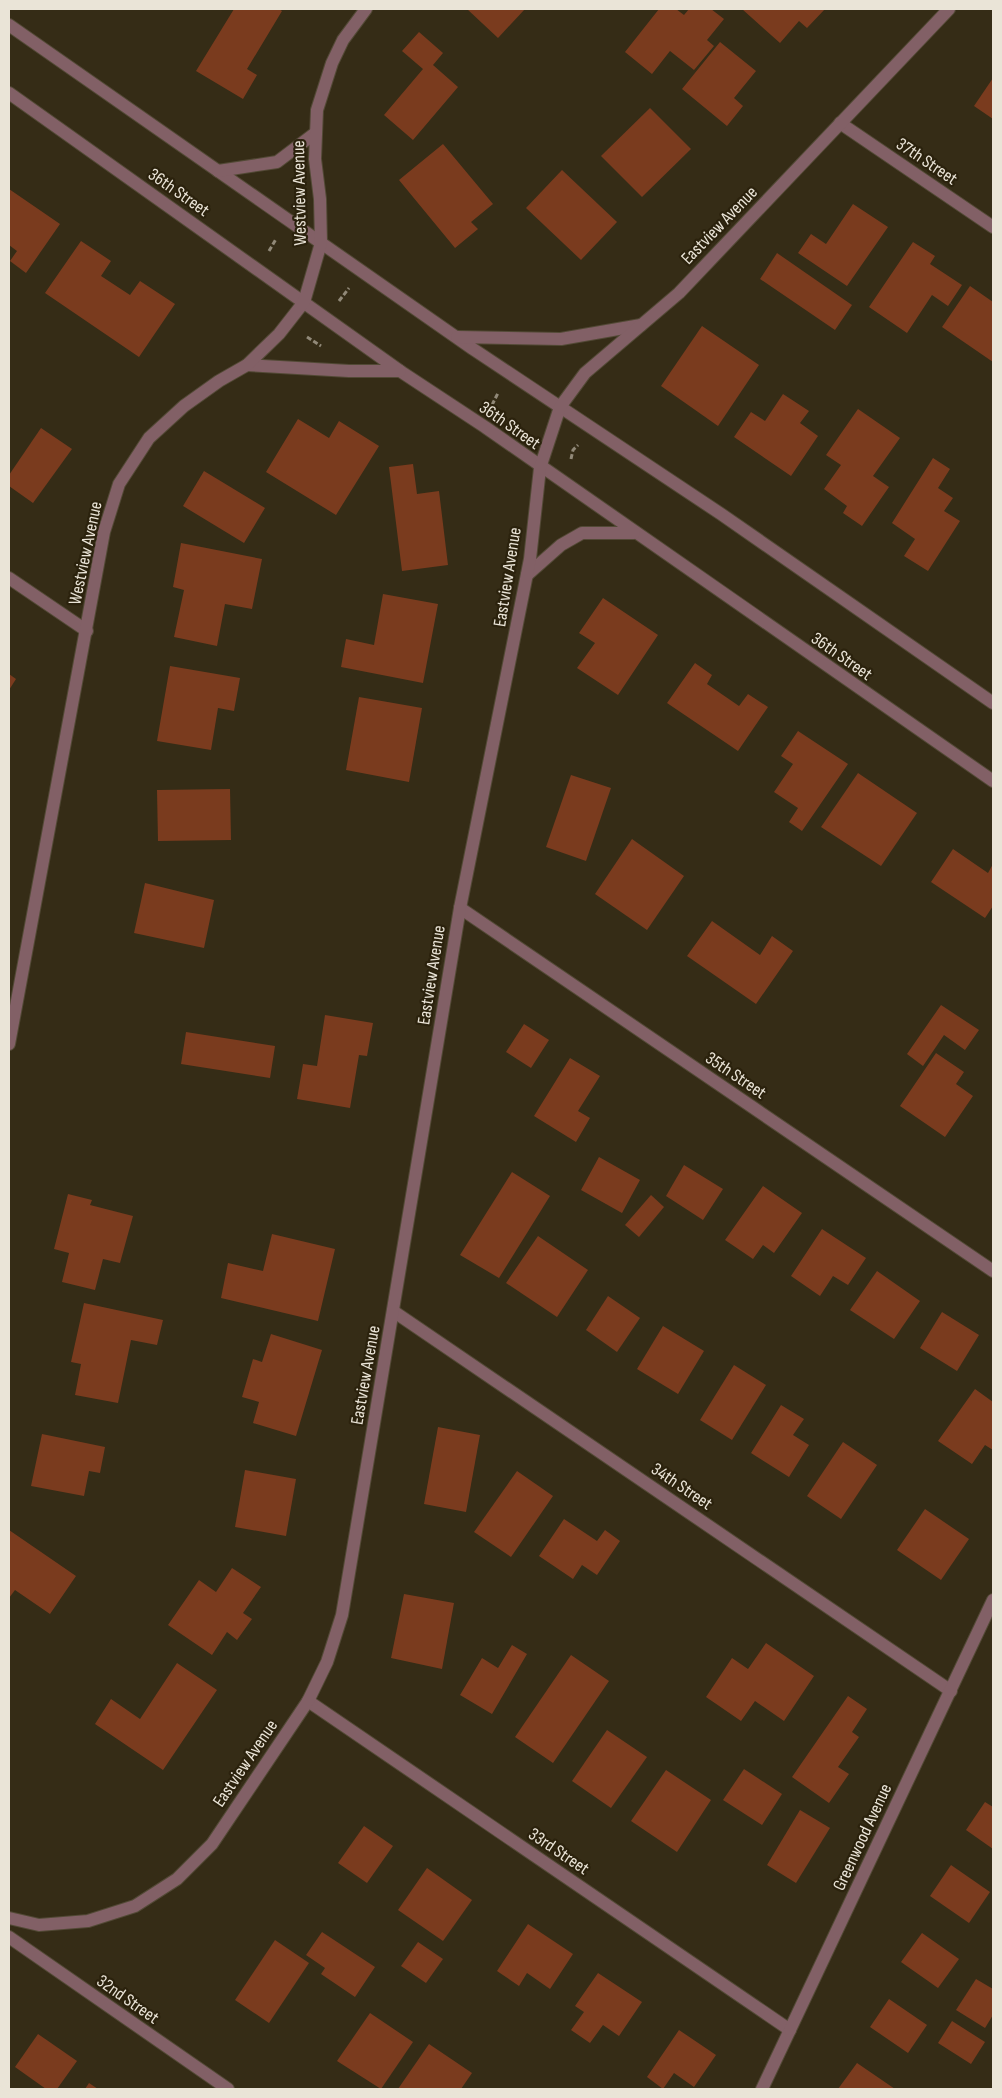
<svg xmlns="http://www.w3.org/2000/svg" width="1002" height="2098" font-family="'Sofia Sans Condensed',sans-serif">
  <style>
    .building { fill: #7a3b1e }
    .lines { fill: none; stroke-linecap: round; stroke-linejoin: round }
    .minor-casing { stroke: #524935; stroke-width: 14 }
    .path { stroke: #918978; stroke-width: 3; stroke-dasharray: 5 2.5; stroke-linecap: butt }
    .minor { stroke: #826066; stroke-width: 12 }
    .labels { text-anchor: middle; stroke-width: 4.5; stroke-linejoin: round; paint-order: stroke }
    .street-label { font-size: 18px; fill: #eae4d7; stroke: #2b220d }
  </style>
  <rect width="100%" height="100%" fill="#352c16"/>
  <g class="building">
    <path d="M234,9H279L282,11L247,69L257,75L243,99L196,71Z"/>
    <path d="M467,9H525L498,38Z"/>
    <path d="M659,9H676L684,15L689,9H711L724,19L707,40L714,46L694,70L670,51L652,74L625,52Z"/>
    <path d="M742,9H825L807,28L799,21L780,43Z"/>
    <path d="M419,32L443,53L433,65L458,87L413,140L384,115L423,69L402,51Z"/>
    <path d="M720,42L756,71L734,98L743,106L727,126L682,89Z"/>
    <path d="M993,78V119L974,106Z"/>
    <path d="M650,108L691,149L642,197L601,156Z"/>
    <path d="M443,144L493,204L471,222L478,229L455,248L399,180Z"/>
    <path d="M562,170L617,222L581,260L526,208Z"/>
    <path d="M9,189L60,224L26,273L10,261L17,251L9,245Z"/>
    <path d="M853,204L888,227L847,286L798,253L811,234L826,244Z"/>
    <path d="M81,241L111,261L101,276L130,295L140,281L175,304L139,357L45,293Z"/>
    <path d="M913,242L935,256L930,264L962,285L948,306L932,295L907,333L869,307Z"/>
    <path d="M777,253L852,305L835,330L760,279Z"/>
    <path d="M970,286L993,302V362L942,327Z"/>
    <path d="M702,326L759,365L718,426L661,386Z"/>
    <path d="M783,394L809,411L800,423L818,436L791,476L734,437L751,412L765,421Z"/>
    <path d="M858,409L900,438L873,476L889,487L862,526L843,513L847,506L824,489L841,465L826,455Z"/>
    <path d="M298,419L329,438L339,421L379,446L336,515L266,472Z"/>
    <path d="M41,428L72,449L33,503L9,486V475Z"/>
    <path d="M933,458L950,469L938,488L953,498L944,511L960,521L928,571L904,556L915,539L892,523Z"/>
    <path d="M413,464L417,494L439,491L448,565L402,571L389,467Z"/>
    <path d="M204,471L265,508L244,543L183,506Z"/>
    <path d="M181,543L262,559L252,609L225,604L217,646L174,637L184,590L173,587Z"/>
    <path d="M383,594L438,604L423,683L341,667L346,639L374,645Z"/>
    <path d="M603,598L658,635L618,695L577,668L595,643L579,633Z"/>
    <path d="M695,663L712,675L707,684L739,706L748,694L768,707L738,751L667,703Z"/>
    <path d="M170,666L240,678L234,711L218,708L211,750L157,741Z"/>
    <path d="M9,674L16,679L9,690Z"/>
    <path d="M359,697L422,708L409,782L346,770Z"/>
    <path d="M798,731L848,764L802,831L789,822L798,808L774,792L793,764L781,756Z"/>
    <path d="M858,773L917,813L881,866L821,827Z"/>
    <path d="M571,775L611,788L586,861L546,847Z"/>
    <path d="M230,789L231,840L158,841L157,790Z"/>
    <path d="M632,839L684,876L647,930L595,894Z"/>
    <path d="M953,849L988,873L993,864V906L985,918L931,882Z"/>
    <path d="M145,883L214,900L204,948L134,933Z"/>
    <path d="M712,921L760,955L772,936L793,951L756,1004L687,956Z"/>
    <path d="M941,1005L979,1030L965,1050L944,1035L923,1066L907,1054Z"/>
    <path d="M325,1015L373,1023L367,1056L359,1055L350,1108L297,1099L303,1064L317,1066Z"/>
    <path d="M524,1024L549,1040L531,1068L506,1052Z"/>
    <path d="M186,1032L275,1046L270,1078L181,1064Z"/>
    <path d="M936,1053L964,1072L956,1084L973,1096L945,1137L900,1106Z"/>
    <path d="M570,1058L600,1076L578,1111L590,1118L576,1142L534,1116Z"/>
    <path d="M599,1157L640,1180L622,1213L581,1190Z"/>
    <path d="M684,1165L723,1189L703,1220L666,1196Z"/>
    <path d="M512,1172L550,1196L499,1278L460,1255Z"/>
    <path d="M763,1186L802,1213L774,1253L763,1245L753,1259L725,1240Z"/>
    <path d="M68,1194L92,1200L90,1205L133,1216L120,1263L103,1259L95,1290L62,1282L69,1253L54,1249Z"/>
    <path d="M651,1195L664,1207L639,1237L625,1225Z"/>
    <path d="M822,1229L866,1258L848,1285L833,1276L820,1296L791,1276Z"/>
    <path d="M272,1234L335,1249L318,1321L221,1298L228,1263L263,1271Z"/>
    <path d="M538,1236L588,1270L557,1317L506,1283Z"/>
    <path d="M877,1271L920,1301L894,1339L850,1310Z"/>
    <path d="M608,1296L640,1318L617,1352L586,1330Z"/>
    <path d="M84,1303L163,1320L157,1345L131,1340L118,1403L75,1395L81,1364L71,1362Z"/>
    <path d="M942,1312L979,1335L957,1371L920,1348Z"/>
    <path d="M663,1326L704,1351L678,1394L637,1369Z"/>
    <path d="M271,1334L322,1350L296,1436L253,1423L259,1402L242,1397L253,1359L262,1362Z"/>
    <path d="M734,1365L766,1385L732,1440L700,1420Z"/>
    <path d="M975,1389L993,1402V1450L985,1445L972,1464L938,1441Z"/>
    <path d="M781,1405L804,1419L793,1435L809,1445L789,1477L751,1453Z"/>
    <path d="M438,1427L480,1435L466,1512L424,1504Z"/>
    <path d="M42,1434L105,1447L100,1473L89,1471L84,1496L31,1486Z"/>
    <path d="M843,1442L877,1465L841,1519L807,1496Z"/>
    <path d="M245,1470L296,1479L286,1536L235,1527Z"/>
    <path d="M517,1471L553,1496L511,1557L474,1532Z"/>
    <path d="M925,1509L969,1539L941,1580L897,1550Z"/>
    <path d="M564,1519L597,1541L605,1530L620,1541L597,1575L582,1565L573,1579L539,1556Z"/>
    <path d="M9,1530L76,1576L50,1614L15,1590L9,1598Z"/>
    <path d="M232,1568L261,1587L243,1613L252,1619L237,1640L227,1632L212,1655L168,1625L199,1580L216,1592Z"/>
    <path d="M404,1594L454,1603L442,1669L391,1658Z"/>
    <path d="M766,1643L814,1676L784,1721L755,1701L741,1721L706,1697L732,1658L748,1669Z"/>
    <path d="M512,1645L527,1654L492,1714L460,1695L482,1658L498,1668Z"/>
    <path d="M571,1655L609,1681L553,1763L515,1737Z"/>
    <path d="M177,1663L217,1690L163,1770L95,1724L111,1699L140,1719Z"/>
    <path d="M848,1696L867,1709L852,1732L859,1737L838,1767L849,1774L829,1803L792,1777Z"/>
    <path d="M607,1730L647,1757L611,1808L572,1781Z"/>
    <path d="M744,1769L782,1794L762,1825L723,1800Z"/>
    <path d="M666,1770L711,1800L677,1852L631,1821Z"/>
    <path d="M985,1802L993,1807V1849L966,1830Z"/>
    <path d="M800,1810L830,1828L796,1883L767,1865Z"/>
    <path d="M364,1826L393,1846L367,1883L338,1863Z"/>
    <path d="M951,1865L990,1892L969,1923L930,1896Z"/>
    <path d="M427,1868L472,1900L443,1941L398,1910Z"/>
    <path d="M528,1924L573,1954L550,1989L527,1973L519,1986L497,1971Z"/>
    <path d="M322,1932L375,1967L355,1997L321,1974L325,1968L306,1955Z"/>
    <path d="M922,1933L959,1959L938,1988L901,1962Z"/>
    <path d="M275,1940L309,1963L269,2023L235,2000Z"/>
    <path d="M418,1942L443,1959L426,1983L401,1966Z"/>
    <path d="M598,1973L642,2002L619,2036L603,2025L590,2043L571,2030L584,2012L575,2006Z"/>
    <path d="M976,1979L993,1989V2015L985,2028L956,2010Z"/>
    <path d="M889,1999L927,2025L908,2053L870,2027Z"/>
    <path d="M370,2013L413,2042L381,2089L337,2061Z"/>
    <path d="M952,2021L985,2042L971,2064L938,2043Z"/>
    <path d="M679,2030L716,2055L694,2087L674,2073L663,2089L647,2077Z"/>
    <path d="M38,2034L77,2061L57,2089H46L15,2067Z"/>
    <path d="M429,2044L472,2073L461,2089H398Z"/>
    <path d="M857,2063L895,2089H838Z"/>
    <path d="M89,2083L98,2089H85Z"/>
  </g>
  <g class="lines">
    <defs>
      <g id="minor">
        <path d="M9,25L473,349L721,514L993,703"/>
        <path d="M9,93L400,371L485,427L993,781"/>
        <path d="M840,123L993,227"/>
        <path d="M218,171L277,162L314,134"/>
        <path d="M457,337L561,339L641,325"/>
        <path d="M247,365L349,371H400"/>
        <path d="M527,575L561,545L582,533H634"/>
        <path d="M9,578L87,631"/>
        <path d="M460,908L993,1271"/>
        <path d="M9,1044L104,532L119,484L149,438L184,406L219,381L247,365L279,334L304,302L321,243L320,199L315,159L317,110L332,63L343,40L366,9"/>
        <path d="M393,1311L951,1691"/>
        <path d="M308,1701L790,2030"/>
        <path d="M9,1918L39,1925L88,1921L135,1906L177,1879L212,1844L308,1701L327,1662L342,1615L460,908L530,559L540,468L560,407L585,373L679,293L949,9"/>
        <path d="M9,1937L228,2089"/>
        <path d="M762,2089L993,1600"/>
      </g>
    </defs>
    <use href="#minor" class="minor-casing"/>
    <g class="path">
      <path d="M269,251L276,239"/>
      <path d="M339,301L349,288"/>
      <path d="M307,337L321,346"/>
      <path d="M492,405L498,393"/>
      <path d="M571,459L573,450L578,445"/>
    </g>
    <use href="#minor" class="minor"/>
  </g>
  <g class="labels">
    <g class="street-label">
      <text transform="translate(927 161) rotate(34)" y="6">37th Street</text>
      <text transform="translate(179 192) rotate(35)" y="6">36th Street</text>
      <text transform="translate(299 193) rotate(-91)" y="6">Westview Avenue</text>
      <text transform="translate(719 225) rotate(-46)" y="6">Eastview Avenue</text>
      <text transform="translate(510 425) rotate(35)" y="6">36th Street</text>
      <text transform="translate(85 553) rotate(-78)" y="6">Westview Avenue</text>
      <text transform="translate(507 577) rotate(-81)" y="6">Eastview Avenue</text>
      <text transform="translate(842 656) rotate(35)" y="6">36th Street</text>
      <text transform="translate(431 975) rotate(-81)" y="6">Eastview Avenue</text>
      <text transform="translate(736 1075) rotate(34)" y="6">35th Street</text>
      <text transform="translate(365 1375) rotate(-80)" y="6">Eastview Avenue</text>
      <text transform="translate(682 1486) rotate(34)" y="6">34th Street</text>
      <text transform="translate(245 1763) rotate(-56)" y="6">Eastview Avenue</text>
      <text transform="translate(862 1837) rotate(-65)" y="6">Greenwood Avenue</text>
      <text transform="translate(559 1851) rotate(34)" y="6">33rd Street</text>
      <text transform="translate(128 1999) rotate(35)" y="6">32nd Street</text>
    </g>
  </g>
  <rect width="1002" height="2098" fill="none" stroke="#eae4d7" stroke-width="20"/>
</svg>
